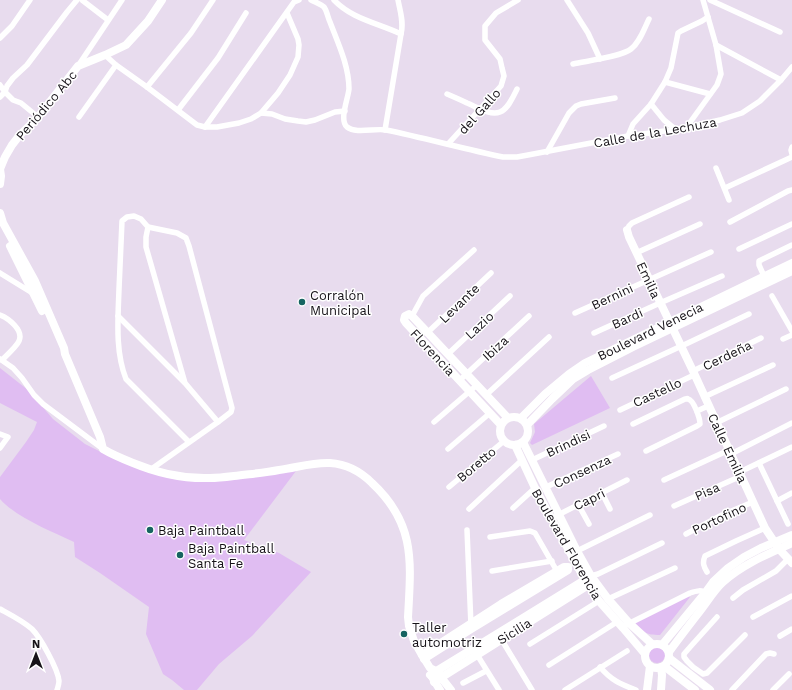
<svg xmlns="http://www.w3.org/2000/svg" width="792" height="690" font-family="'Work Sans',sans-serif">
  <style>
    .green { fill: #e0bdf2 }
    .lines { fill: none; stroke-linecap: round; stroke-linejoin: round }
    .street { stroke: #fff; stroke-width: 5.5 }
    .secondary { stroke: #fff; stroke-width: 8 }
    .poi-dot { fill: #166461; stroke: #fff; stroke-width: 1.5 }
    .labels { text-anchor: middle; stroke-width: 3; stroke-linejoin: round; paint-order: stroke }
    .street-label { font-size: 13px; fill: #171319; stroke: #fff }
    .poi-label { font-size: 13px; fill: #171319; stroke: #fff; text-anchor: start }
  </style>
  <rect width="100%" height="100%" fill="#e8dcee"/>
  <g class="green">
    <path d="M0,368L28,390L53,419L85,444L109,456L163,476L296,471L244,540L279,553L311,572L252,636L219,664L197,690H184L172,680L163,674L146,634L149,607L100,573L75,557L74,542C51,531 17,518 0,499V477L26,442L34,430L37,422L33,420L0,403Z"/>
    <path d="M591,376L610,408L532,445L530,443L535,432L534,424Z"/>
    <path d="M687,594L690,597L660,635C645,635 644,632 634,622Z"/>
    <circle cx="657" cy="655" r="8"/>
  </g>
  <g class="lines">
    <g class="street">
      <path d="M82,0L108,20"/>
      <path d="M311,0C315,2 321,4 324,7C327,11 328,18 330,22C338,43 349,66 349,89C348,99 339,120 347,127C356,134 375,128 386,130C425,138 464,149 503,157H517L528,155L628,136L686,128L720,120L742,113L760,101L781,80L792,67"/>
      <path d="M334,0C352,19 378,23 401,34"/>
      <path d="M567,0L588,33L600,59"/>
      <path d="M710,0L780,32"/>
      <path d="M0,38L12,26L30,0"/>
      <path d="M716,45L781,80"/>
      <path d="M573,64C586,61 621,57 631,49C640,42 644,29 649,19"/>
      <path d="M116,65L147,87L197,125L205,127H217L239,123L251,119L261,113L278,93L290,75L298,57L299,45L298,39L287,13"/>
      <path d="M78,66L122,0"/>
      <path d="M665,82L710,94"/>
      <path d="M0,85L5,92L13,100L21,103L38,117"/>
      <path d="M147,87L191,33L213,0"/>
      <path d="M447,94C454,97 461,100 467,103C477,107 490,116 500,112C508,109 513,97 517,89"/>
      <path d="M0,97L5,92L7,86L13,78L27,65L67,12L77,0"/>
      <path d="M651,104L664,120L675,129"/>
      <path d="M178,110L218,58L246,13"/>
      <path d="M261,113L272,114L285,119L298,121L306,122L315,120L335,112L345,111"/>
      <path d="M79,117L116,65L105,55"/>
      <path d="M205,127L294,2L299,0"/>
      <path d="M686,128L717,85L721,74L716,45L703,0"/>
      <path d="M385,130L401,34C404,22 400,11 398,0"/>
      <path d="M628,136L633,124L651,104L665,82L671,68L678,33L681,31L702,21L708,17"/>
      <path d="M448,144L501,86L504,76L502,68L500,59L485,40V26L496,13L518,0"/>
      <path d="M792,147L791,150L792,154"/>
      <path d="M547,152L569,113L576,106L581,104L615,98"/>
      <path d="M716,168L729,200"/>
      <path d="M725,188L792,157"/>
      <path d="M730,222L788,191L792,190"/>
      <path d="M148,227L146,237V247L185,383L218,422"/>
      <path d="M627,230L629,226L632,223L689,197"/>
      <path d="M739,249L792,224"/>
      <path d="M636,253L700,224"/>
      <path d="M0,273L34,294"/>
      <path d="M764,276L759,265V261L792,245"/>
      <path d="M772,296L792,331"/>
      <path d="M575,313L711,252"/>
      <path d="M0,315C8,318 24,330 19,341C17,346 6,356 2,360"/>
      <path d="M118,316L184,382"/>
      <path d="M412,316L423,296L474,250"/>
      <path d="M428,332L491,273"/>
      <path d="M594,333L660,303L722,276"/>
      <path d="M783,339L792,335"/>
      <path d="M448,354L510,296"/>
      <path d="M0,359L13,368L22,378L34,395L43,404L103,449"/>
      <path d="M693,371L761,338"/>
      <path d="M612,378L688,343L749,314"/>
      <path d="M460,380L529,316"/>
      <path d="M486,395L549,337"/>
      <path d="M704,397L773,365"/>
      <path d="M620,410L694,375"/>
      <path d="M697,411L708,406"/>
      <path d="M434,422L477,385"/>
      <path d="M716,423L786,389"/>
      <path d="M633,424L685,399C686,399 687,398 688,399C694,400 700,419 700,424L697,426L646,451"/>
      <path d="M0,434L8,437L0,448"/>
      <path d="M448,449L490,413"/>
      <path d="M731,454L792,423"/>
      <path d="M532,460L604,426"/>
      <path d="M759,463L788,524"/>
      <path d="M746,469L792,447"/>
      <path d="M150,470L218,422L231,412L232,408L189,246L186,238L177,233L148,227L141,219L134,216L127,217L122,221C121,244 120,266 119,289C118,319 115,351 126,379L189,442"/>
      <path d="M664,480L729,450"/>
      <path d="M449,487L504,441"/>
      <path d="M546,487L618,454"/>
      <path d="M602,493L610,509"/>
      <path d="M777,501L792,493"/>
      <path d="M578,504L589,524"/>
      <path d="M674,506L741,476"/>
      <path d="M513,508L535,488"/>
      <path d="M469,509L522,460"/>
      <path d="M552,518L627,480"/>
      <path d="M467,530L471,626"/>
      <path d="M686,534L722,515L753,502"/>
      <path d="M490,537L530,531L535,533L558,573"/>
      <path d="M577,551L650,515"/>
      <path d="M492,571L552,561"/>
      <path d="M707,572C704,567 702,563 705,556L736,541L765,528"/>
      <path d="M591,576L598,574L662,543"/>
      <path d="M733,598L743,590L776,571L788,559"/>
      <path d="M608,599L675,568"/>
      <path d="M0,609C11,615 23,621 32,629C40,637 58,669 59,681C59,684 58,687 57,690"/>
      <path d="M717,617L691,646L684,654V657L687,661L693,667L703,674L707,673L745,635"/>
      <path d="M753,617L792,596"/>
      <path d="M626,625L690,593C696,591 702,589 707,594"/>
      <path d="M780,636L792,629"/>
      <path d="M500,637L532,690"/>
      <path d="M530,644L599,601"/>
      <path d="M476,653L499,690"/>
      <path d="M549,665L617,622"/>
      <path d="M600,667C611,680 620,684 636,690"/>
      <path d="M463,683L486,671"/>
      <path d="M565,690L627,651"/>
      <path d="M732,690L766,654L770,653L774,654"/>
      <path d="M773,690L789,674"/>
    </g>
    <g class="secondary">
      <path d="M0,169L5,157L12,145L19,136L38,117L78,66L105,55L126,45L148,21L162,0"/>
      <path d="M0,184L1,176L0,169"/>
      <path d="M0,213L3,223L35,281L64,348L65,354L100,437L103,449C113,455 123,459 133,463C157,473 183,479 210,478C218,478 226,477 234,476C249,474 264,473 279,470C296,468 312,462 330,463C346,464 361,472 372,483C416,524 411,562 408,617L409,626L414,641L422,655L430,668L436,671L451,690"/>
      <path d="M627,230L629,237L693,371L765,528L779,549L792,563"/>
      <path d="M10,246L42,311"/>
      <circle cx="514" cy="431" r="14"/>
      <path d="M521,418L545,394L569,374L585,363L792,263"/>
      <path d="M501,425L406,323L404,320L405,316L409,314L412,316L508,418"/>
      <path d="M527,425L552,399L573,379L588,370L633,347L792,271"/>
      <path d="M523,442L577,551L591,576L608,599L629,623L652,644"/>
      <path d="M515,445L535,488L585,580L599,601L623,628L645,654"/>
      <circle cx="657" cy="656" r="12"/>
      <path d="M662,645L705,593L713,582L728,568L744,557L761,548L792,535"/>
      <path d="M669,652C679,638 690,624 700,611C708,601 714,590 723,582C743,564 768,554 792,543"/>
      <path d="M422,655L501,604L564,567H568V570L471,629L424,659"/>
      <path d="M669,658L710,690"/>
      <path d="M664,666L695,690"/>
      <path d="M661,667L662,675L661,690"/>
      <path d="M430,675L588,578"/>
      <path d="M432,677L440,690"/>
      <path d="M434,682L593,582"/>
      <path d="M647,690L650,666"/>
    </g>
  </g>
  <g class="poi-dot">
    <circle cx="302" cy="302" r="4"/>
    <circle cx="150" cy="530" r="4"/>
    <circle cx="180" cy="555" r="4"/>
    <circle cx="404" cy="634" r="4"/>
  </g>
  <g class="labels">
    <g class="street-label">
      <text transform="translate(46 105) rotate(-50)" y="5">Periódico Abc</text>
      <text transform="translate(479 111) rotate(-48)" y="5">del Gallo</text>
      <text transform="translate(655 132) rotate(-10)" y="5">Calle de la Lechuza</text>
      <text transform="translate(649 280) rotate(65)" y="5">Emilia</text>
      <text transform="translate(612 296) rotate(-25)" y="5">Bernini</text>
      <text transform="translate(459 303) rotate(-44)" y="5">Levante</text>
      <text transform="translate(627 318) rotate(-24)" y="5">Bardi</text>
      <text transform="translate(479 325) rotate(-43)" y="5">Lazio</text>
      <text transform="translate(650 331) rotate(-26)" y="5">Boulevard Venecia</text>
      <text transform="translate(495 348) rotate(-43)" y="5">Ibiza</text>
      <text transform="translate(433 352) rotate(47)" y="5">Florencia</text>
      <text transform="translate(727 355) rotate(-26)" y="5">Cerdeña</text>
      <text transform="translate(657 392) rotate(-25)" y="5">Castello</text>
      <text transform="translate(568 443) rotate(-25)" y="5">Brindisi</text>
      <text transform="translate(728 448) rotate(65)" y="5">Calle Emilia</text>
      <text transform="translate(476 464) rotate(-40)" y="5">Boretto</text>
      <text transform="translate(582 471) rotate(-25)" y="5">Consenza</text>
      <text transform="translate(707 491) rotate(-24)" y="5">Pisa</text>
      <text transform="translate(589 499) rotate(-26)" y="5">Capri</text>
      <text transform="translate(719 518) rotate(-25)" y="5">Portofino</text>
      <text transform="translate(567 544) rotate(60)" y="5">Boulevard Florencia</text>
      <text transform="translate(514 631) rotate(-32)" y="5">Sicilia</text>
    </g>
    <g class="poi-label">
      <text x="310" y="300">Corralón<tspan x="310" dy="15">Municipal</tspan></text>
      <text x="158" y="535">Baja Paintball</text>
      <text x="188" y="553">Baja Paintball<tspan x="188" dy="15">Santa Fe</tspan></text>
      <text x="412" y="632">Taller<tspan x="412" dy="15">automotriz</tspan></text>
    </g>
  </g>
  <g transform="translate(36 654)" stroke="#ffffff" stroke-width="3" paint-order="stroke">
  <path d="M0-3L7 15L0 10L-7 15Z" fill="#171319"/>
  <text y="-6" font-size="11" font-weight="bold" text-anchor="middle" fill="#171319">N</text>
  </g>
</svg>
